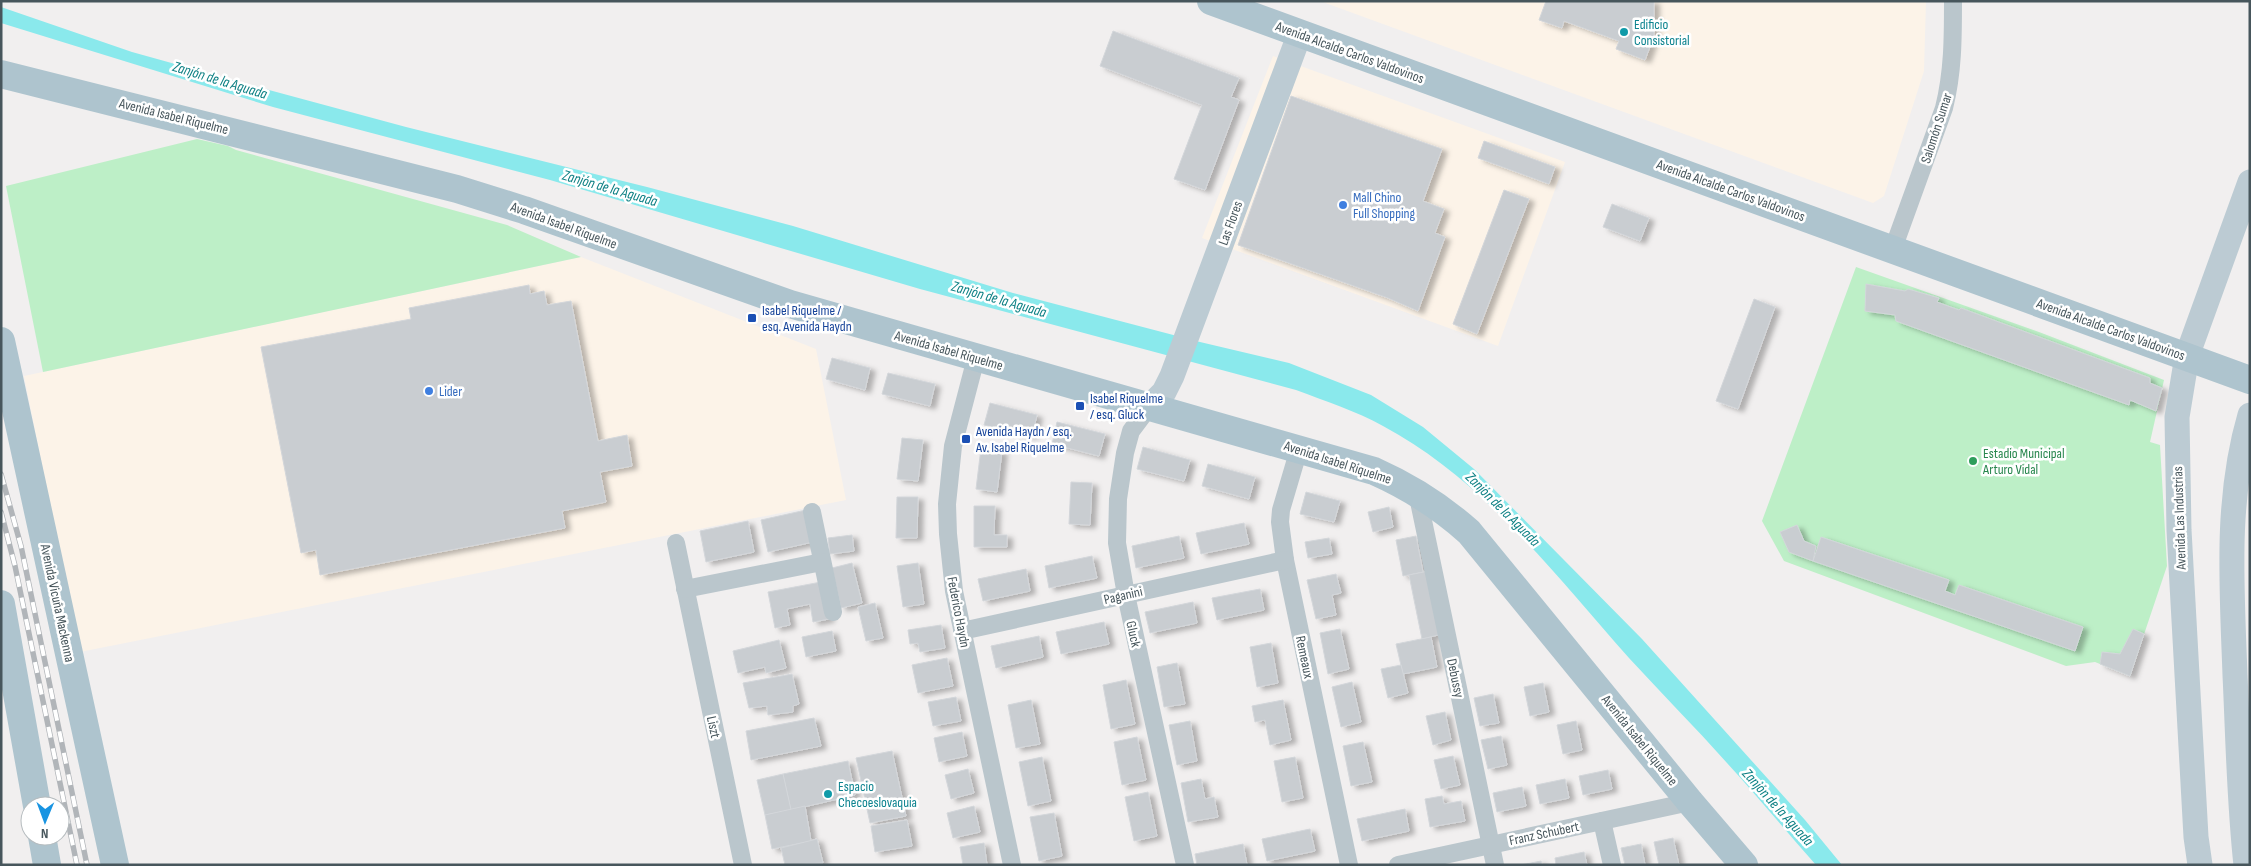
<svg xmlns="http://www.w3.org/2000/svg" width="2251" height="866" font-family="'Sofia Sans Condensed',sans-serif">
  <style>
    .commercial { fill: #fcf3e8 }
    .green { fill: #bdefc7 }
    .water { fill: #8ae9ec }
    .building { fill: #c9cdd1; stroke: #d3d6da; filter: url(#shadow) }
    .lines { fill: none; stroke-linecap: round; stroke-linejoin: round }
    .street { stroke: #bac6cc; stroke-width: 18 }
    .secondary { stroke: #bccbd3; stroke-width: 25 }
    .primary { stroke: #aec4ce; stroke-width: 28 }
    .rail-casing { stroke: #b1b5b9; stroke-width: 5.5 }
    .rail { stroke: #fff; stroke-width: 4; stroke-dasharray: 11; stroke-linecap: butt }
    .culture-dot { fill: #0f9aa8; stroke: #fff; stroke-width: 2 }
    .shop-dot { fill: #3f7fe0; stroke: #fff; stroke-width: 2 }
    .transit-dot { fill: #1a4fb4; stroke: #fff; stroke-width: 2 }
    .leisure-dot { fill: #2e9e5b; stroke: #fff; stroke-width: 2 }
    .labels { text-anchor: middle; stroke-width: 5; stroke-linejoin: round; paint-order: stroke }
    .culture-label { font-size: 14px; fill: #0d838f; stroke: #fff; text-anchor: start }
    .street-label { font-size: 14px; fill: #47565c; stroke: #fff }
    .shop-label { font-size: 14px; fill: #366cbe; stroke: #fff; text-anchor: start }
    .transit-label { font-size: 14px; fill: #164399; stroke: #fff; text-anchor: start }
    .leisure-label { font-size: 14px; fill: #27864d; stroke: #fff; text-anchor: start }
    .water-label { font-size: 15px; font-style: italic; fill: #0d8084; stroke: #fff }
  </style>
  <defs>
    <filter id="shadow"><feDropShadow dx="5.5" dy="3" stdDeviation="2.5" flood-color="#0004"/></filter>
  </defs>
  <rect width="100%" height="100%" fill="#f1efef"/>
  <g class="commercial">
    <path d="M1320,1H1926L1924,71L1884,196L1873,203Z"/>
    <path d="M1273,56L1565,162L1498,346L1202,238Z"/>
    <path d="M581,257L816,349L846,500L80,652L24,376Z"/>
  </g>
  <g class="green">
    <path d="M197,139L228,146L236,150L507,225L581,257L43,372L6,186Z"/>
    <path d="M1856,267L2039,332L2164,380L2150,442L2160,445L2167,566L2130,676L2095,662L2066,666L1784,561L1762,521Z"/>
  </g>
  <path class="water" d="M1,7L132,52L269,90L406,127L647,187L793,226L1013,293L1200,342L1289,363L1371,395L1423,427L1474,469L1642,639L1805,820L1842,865H1816C1786,831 1757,796 1727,763C1695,727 1661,693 1629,658C1554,574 1484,480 1383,426C1356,411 1325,401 1296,390L920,289L550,180L273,107L1,23Z"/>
  <g class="building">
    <path d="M1546,1H1654V36L1645,60L1616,49L1619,41L1564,21L1562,28L1539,20Z"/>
    <path d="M1113,31L1239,78L1231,97L1239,100L1205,190L1174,179L1202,105L1100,66Z"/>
    <path d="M1291,96L1442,149L1423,201L1444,209L1435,233L1445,237L1418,311L1388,298L1238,245Z"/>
    <path d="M1484,141L1555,167L1549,184L1478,158Z"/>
    <path d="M1504,190L1529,199L1477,334L1453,324Z"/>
    <path d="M1612,204L1649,218L1640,241L1603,227Z"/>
    <path d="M1866,284L1905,291L1908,289L1939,298L1937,302L1959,310L1961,308L2150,378V383L2162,388L2156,411L2130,400L2129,405L1896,321L1895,315L1865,311Z"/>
    <path d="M529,285L530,294L544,291L547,305L571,301L598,441L627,435L632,466L600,472L606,502L562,511L565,528L320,575L316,550L301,553L261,347L411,319L409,308Z"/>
    <path d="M1754,299L1775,307L1738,409L1716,401Z"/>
    <path d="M832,358L870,368L865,390L826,379Z"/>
    <path d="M888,373L935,384L930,406L882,394Z"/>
    <path d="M990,403L1037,415L1032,436L984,425Z"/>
    <path d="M1057,422L1105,434L1099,456L1052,444Z"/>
    <path d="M902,438L923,440L918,481L897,479Z"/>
    <path d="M1143,447L1190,460L1184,481L1137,469Z"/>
    <path d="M981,448L1002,451L997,492L976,489Z"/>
    <path d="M1208,464L1255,477L1249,499L1202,486Z"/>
    <path d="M1071,482L1092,483L1090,525L1069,524Z"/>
    <path d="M1306,492L1340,501L1334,522L1300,514Z"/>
    <path d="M897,497H918L917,538H896Z"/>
    <path d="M974,506H995L994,535H1007V547H974Z"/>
    <path d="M1389,507L1393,527L1373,532L1368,512Z"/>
    <path d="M806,510L813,542L768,552L761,520Z"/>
    <path d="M748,521L754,552L706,562L700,531Z"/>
    <path d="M1244,523L1249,544L1201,554L1196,533Z"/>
    <path d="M1797,525L1804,541L1816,546L1813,561L1789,552L1780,532Z"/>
    <path d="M852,535L854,551L830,554L828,538Z"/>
    <path d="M1179,536L1184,558L1136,568L1132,546Z"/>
    <path d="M1416,536L1423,572L1403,576L1396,540Z"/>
    <path d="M1821,537L1949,580L1945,591L1955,595L1959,585L2083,627L2075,651L1813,561Z"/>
    <path d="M1329,538L1332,554L1308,558L1305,542Z"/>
    <path d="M1092,556L1097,578L1049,588L1045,566Z"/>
    <path d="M852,563L862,603L841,608L832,568Z"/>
    <path d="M918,563L924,604L903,607L897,566Z"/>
    <path d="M1026,569L1030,591L983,601L978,579Z"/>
    <path d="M1429,571L1442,634L1422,639L1409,575Z"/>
    <path d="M1336,574L1341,593L1332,595L1336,615L1316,619L1307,580Z"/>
    <path d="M821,582L829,619L813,622L810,604L787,609L790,625L775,628L768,592Z"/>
    <path d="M1260,589L1264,610L1217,620L1212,598Z"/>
    <path d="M1193,602L1197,623L1150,633L1145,612Z"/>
    <path d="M875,603L883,638L866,641L858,607Z"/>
    <path d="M1104,622L1109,644L1061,654L1056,632Z"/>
    <path d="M941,625L945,648L920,652L918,643L910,644L908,630Z"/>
    <path d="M1340,629L1349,669L1328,674L1320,633Z"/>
    <path d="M2133,629L2144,634L2130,676L2100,664L2102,652L2120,654Z"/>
    <path d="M832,631L836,651L806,657L802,637Z"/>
    <path d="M1039,636L1043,657L996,668L991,646Z"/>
    <path d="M1431,637L1437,667L1403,674L1396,644Z"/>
    <path d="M779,640L786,668L766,673L765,667L738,673L733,651Z"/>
    <path d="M1271,643L1278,683L1257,687L1250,647Z"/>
    <path d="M947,658L953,686L918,693L912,665Z"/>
    <path d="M1177,663L1185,704L1164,707L1157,667Z"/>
    <path d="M1401,665L1408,693L1388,698L1381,669Z"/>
    <path d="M792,674L799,704L793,706V712L768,715L767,706L749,708L743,683Z"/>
    <path d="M1126,680L1135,724L1111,729L1103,685Z"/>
    <path d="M1352,682L1361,722L1341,727L1332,687Z"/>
    <path d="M1543,683L1549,712L1530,716L1524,687Z"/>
    <path d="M1493,694L1499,723L1480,726L1474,698Z"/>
    <path d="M956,697L961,721L933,726L928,702Z"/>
    <path d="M1031,700L1040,744L1016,748L1008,705Z"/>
    <path d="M1283,700L1291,740L1270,745L1265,720L1255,722L1252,706Z"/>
    <path d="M1445,712L1451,740L1433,745L1426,716Z"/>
    <path d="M814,718L821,746L751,760L746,731Z"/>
    <path d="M1190,721L1197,761L1177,765L1169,725Z"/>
    <path d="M1576,721L1582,750L1563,754L1557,725Z"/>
    <path d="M962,732L967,756L939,762L934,738Z"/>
    <path d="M1501,736L1507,765L1488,769L1481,740Z"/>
    <path d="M1137,737L1146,780L1122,785L1114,742Z"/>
    <path d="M1363,742L1372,782L1351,786L1343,746Z"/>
    <path d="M892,751L906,816L870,823L856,758Z"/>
    <path d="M1453,756L1460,785L1441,789L1434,760Z"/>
    <path d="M1042,757L1051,801L1028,806L1019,762Z"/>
    <path d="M1295,757L1303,798L1282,802L1274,761Z"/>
    <path d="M848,761L855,795L791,810L783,774Z"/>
    <path d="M968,769L974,793L951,799L945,775Z"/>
    <path d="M1608,770L1612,789L1583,795L1579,776Z"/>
    <path d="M783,774L791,810L765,815L757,780Z"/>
    <path d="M1201,779L1205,799L1214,797L1218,817L1188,822L1181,783Z"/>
    <path d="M1565,779L1569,798L1540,804L1536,785Z"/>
    <path d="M1522,787L1526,806L1497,812L1493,793Z"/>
    <path d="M1148,792L1157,836L1134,841L1125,797Z"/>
    <path d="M1442,796L1444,804L1461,801L1465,821L1430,827L1425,799Z"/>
    <path d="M805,806L811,841L772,849L765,815Z"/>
    <path d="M974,806L980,832L953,838L947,813Z"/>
    <path d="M1405,809L1409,831L1362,841L1357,819Z"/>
    <path d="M1054,813L1062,856L1039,861L1030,817Z"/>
    <path d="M907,820L912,846L875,852L871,826Z"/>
    <path d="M1310,829L1315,851L1267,861L1262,839Z"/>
    <path d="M1673,838L1679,865H1659L1654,842Z"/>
    <path d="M817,839L823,863L785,865L781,848Z"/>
    <path d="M984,843L987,865H963L960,847Z"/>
    <path d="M1243,844L1247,865H1197L1195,854Z"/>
    <path d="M1641,844L1645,865H1625L1621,848Z"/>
    <path d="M1584,852L1587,865H1556L1555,858Z"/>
    <path d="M1541,861L1542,865H1521Z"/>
  </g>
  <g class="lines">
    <g class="street">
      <path d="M1893,249L1944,108C1953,72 1953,38 1953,1"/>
      <path d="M976,358L953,446L947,504L948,534L954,591L1012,865"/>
      <path d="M1149,407L1131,431L1125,453L1118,499L1117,543L1126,595L1185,865"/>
      <path d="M1299,449L1281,510L1280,522L1285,560L1349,865"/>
      <path d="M1417,492L1495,865"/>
      <path d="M812,512L833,612"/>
      <path d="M676,543L743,865"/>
      <path d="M685,589L822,562"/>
      <path d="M962,631L1285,560"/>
      <path d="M1602,821L1612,865"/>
      <path d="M1398,865L1690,802"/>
    </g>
    <g class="secondary">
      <path d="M1149,407L1164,392L1172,376L1300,33"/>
      <path d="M2200,865L2196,837L2179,530L2177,417L2187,356L2250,182"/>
      <path d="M2246,865C2239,802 2238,738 2235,675C2232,588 2225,500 2250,415"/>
    </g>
    <g class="primary">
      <path d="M1211,1L2250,380"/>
      <path d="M1,74L457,189L524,210L790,304L1374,471C1410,487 1440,506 1469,532L1690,802L1744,865"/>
      <path d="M1,341L115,865"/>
      <path d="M1,604L37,806"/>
      <path d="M42,836L47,865"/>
    </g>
    <defs>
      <g id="rail">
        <path d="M1,474L21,546L87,865"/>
        <path d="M1,512L15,566L77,865"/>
      </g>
    </defs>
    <use href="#rail" class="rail-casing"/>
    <use href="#rail" class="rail"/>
  </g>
  <g class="culture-dot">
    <circle cx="1624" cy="32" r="5"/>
    <circle cx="828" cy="794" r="5"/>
  </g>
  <g class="shop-dot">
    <circle cx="1343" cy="205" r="5"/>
    <circle cx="429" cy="391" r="5"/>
  </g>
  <g class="transit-dot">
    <rect x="747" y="313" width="10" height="10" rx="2.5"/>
    <rect x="1075" y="401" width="10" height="10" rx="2.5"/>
    <rect x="961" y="434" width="10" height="10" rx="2.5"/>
  </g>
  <circle class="leisure-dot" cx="1973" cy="461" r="5"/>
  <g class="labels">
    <g class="culture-label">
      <text x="1634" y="29">Edificio<tspan x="1634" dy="16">Consistorial</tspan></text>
      <text x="838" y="791">Espacio<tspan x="838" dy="16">Checoeslovaquia</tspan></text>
    </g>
    <g class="street-label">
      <text transform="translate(1350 52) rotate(20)" y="5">Avenida Alcalde Carlos Valdovinos</text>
      <text transform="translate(174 116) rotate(14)" y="5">Avenida Isabel Riquelme</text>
      <text transform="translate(1936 128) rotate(-72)" y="5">Salomón Sumar</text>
      <text transform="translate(1731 190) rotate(20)" y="5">Avenida Alcalde Carlos Valdovinos</text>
      <text transform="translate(1230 223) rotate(-70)" y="5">Las Flores</text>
      <text transform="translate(564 225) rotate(20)" y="5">Avenida Isabel Riquelme</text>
      <text transform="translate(2111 329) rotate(20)" y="5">Avenida Alcalde Carlos Valdovinos</text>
      <text transform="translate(949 350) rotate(16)" y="5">Avenida Isabel Riquelme</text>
      <text transform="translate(1338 462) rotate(18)" y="5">Avenida Isabel Riquelme</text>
      <text transform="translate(2179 518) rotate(-92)" y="5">Avenida Las Industrias</text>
      <text transform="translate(1123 595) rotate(-13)" y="5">Paganini</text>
      <text transform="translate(58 603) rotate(78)" y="5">Avenida Vicuña Mackenna</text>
      <text transform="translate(959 612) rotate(79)" y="5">Federico Haydn</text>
      <text transform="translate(1134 634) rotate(78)" y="5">Gluck</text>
      <text transform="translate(1305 657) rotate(78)" y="5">Remeaux</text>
      <text transform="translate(1456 678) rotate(78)" y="5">Debussy</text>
      <text transform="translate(714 727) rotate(78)" y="5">Liszt</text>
      <text transform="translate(1640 740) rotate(51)" y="5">Avenida Isabel Riquelme</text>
      <text transform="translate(1544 833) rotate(-12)" y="5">Franz Schubert</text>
    </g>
    <g class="shop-label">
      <text x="1353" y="202">Mall Chino<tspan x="1353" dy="16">Full Shopping</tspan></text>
      <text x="439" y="396">Lider</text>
    </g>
    <g class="transit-label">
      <text x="762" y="315">Isabel Riquelme /<tspan x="762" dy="16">esq. Avenida Haydn</tspan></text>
      <text x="1090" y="403">Isabel Riquelme<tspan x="1090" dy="16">/ esq. Gluck</tspan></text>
      <text x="976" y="436">Avenida Haydn / esq.<tspan x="976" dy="16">Av. Isabel Riquelme</tspan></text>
    </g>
    <g class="leisure-label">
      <text x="1983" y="458">Estadio Municipal<tspan x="1983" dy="16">Arturo Vidal</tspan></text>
    </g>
    <g class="water-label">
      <text transform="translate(220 80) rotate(17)" y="5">Zanjón de la Aguada</text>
      <text transform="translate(610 188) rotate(16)" y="5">Zanjón de la Aguada</text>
      <text transform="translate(999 299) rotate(16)" y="5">Zanjón de la Aguada</text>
      <text transform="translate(1503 509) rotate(45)" y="5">Zanjón de la Aguada</text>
      <text transform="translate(1778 807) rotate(48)" y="5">Zanjón de la Aguada</text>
    </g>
  </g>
  <rect width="2251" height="866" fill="none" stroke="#47565c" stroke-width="5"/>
  <g transform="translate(45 821) rotate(181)"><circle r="24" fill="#ffffff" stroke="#b5bbbe"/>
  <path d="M0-4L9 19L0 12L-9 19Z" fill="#1894e2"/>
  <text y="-8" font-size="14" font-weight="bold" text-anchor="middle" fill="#47565c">N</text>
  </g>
</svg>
